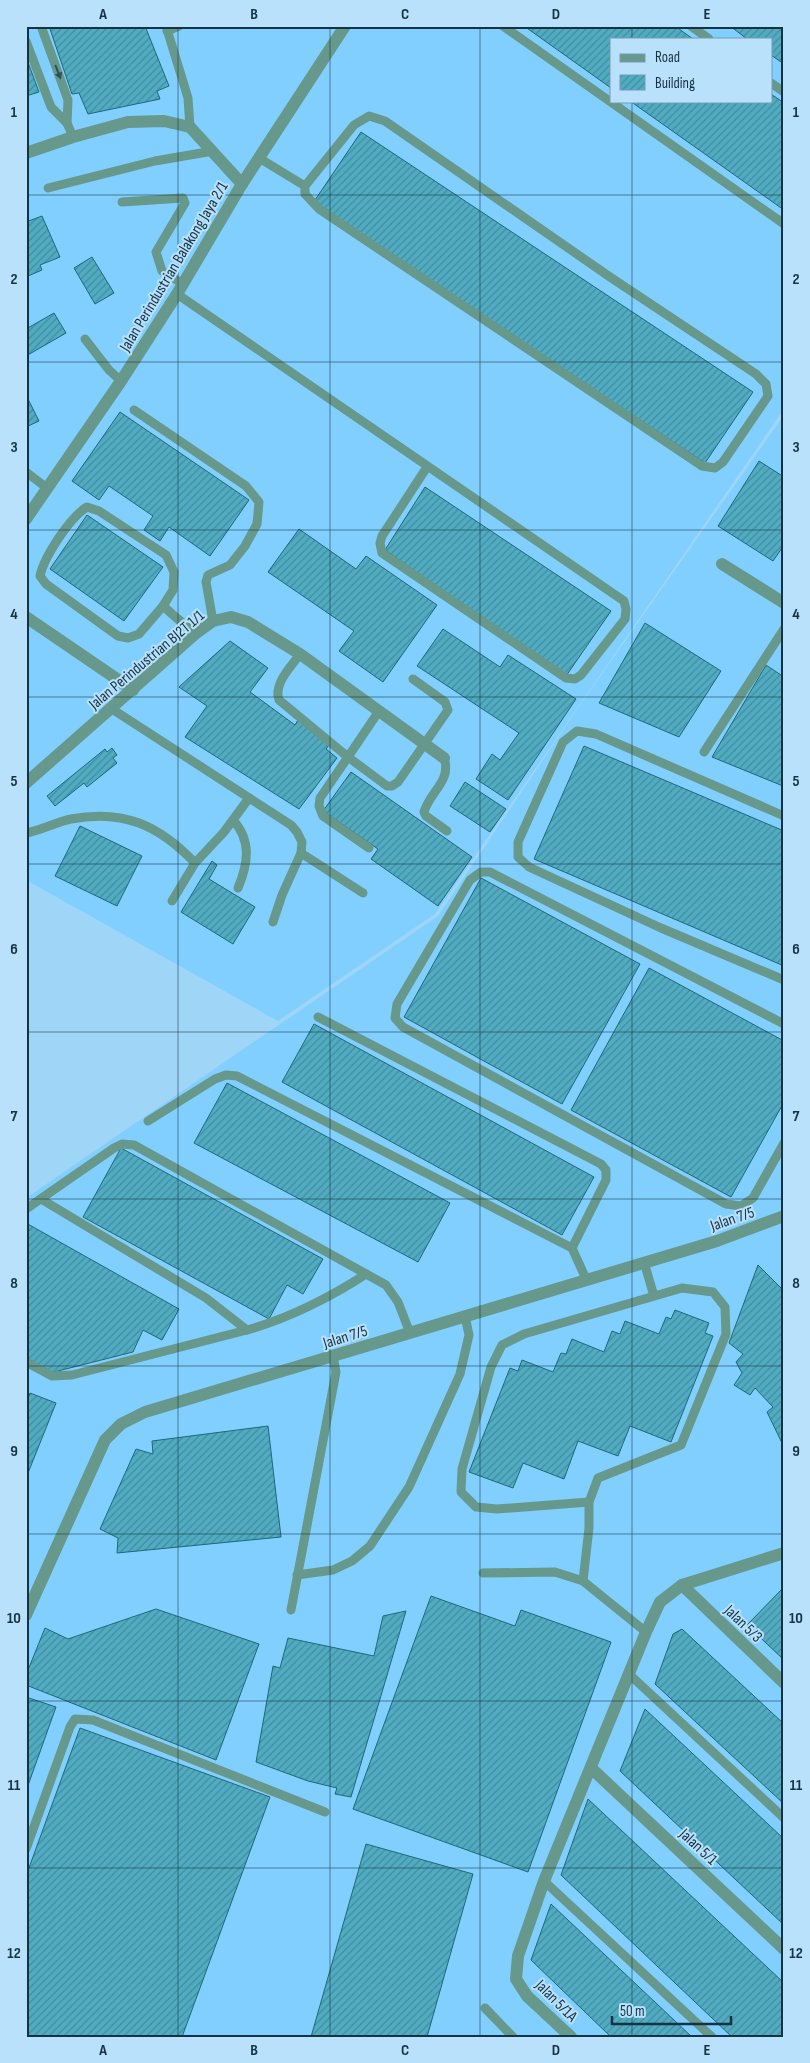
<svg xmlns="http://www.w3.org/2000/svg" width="810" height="2063" font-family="'Sofia Sans Condensed',sans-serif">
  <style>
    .built { fill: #81cfff; fill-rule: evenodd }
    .building { fill: url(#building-hatch); stroke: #1f6878 }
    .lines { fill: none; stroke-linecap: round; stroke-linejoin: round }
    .service { stroke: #66988b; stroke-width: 9 }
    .minor { stroke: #66988b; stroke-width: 12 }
    .oneway { fill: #2e5159 }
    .grid { fill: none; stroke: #163344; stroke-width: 1; stroke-opacity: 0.55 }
    .labels { text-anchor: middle; stroke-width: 4; stroke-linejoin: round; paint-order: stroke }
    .street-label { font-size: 16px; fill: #163344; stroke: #b9e1fb }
    .neatline { fill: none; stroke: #163344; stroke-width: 2 }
    .grid-label { font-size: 16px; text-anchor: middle; font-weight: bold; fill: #163344 }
  </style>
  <defs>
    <pattern id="building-hatch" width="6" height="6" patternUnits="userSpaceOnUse" patternTransform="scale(1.25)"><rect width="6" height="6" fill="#51acc2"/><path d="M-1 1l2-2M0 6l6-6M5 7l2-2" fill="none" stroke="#428d9f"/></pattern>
  </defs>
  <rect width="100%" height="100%" fill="#9fd6f8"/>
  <g class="built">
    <path d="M26,26H784V409L435,914L278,1021L26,880ZM611,39H771V101H611Z"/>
    <path d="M784,415V2037H26V1198L438,916L580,705Z"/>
  </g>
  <g class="building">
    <path d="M49,26H145L169,86L157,91L160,99L88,114L79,93L72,94Z"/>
    <path d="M524,26H675L693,39H611V88Z"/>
    <path d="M730,26H784V64L771,55V39H747Z"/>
    <path d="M26,57L39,92L26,96Z"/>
    <path d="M771,94L784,103V210L630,101H771Z"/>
    <path d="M361,132L753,392L705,463L313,203Z"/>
    <path d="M42,216L60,257L40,265L42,270L28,276L26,271V222Z"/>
    <path d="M92,257L114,293L95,304L74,268Z"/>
    <path d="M54,313L66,333L26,356V329Z"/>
    <path d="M26,395L39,421L26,427Z"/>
    <path d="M120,412L249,500L210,556L169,527L160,541L144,530L153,516L109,486L99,500L72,481Z"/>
    <path d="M759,461L784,477V545L773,561L718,526Z"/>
    <path d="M425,487L611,611L566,676L385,550Z"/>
    <path d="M87,515L163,567L124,621L50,569Z"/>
    <path d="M299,529L356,569L366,556L437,605L383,682L339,651L354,631L268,572Z"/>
    <path d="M645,623L721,671L679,737L599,703Z"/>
    <path d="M443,629L500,667L508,655L576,699L508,800L476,779L492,754L500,760L519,733L417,666Z"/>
    <path d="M230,641L268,668L250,692L295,725L298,720L330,744L326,749L337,758L299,809L185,737L207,706L179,687Z"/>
    <path d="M766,665L784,677L783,786L712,757Z"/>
    <path d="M584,746L784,831V966L534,859Z"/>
    <path d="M112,748L117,755L113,758L117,763L87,787L84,783L55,806L47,796L105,749L107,752Z"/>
    <path d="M351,772L472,857L438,906L371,859L378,849L323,811Z"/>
    <path d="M465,782L506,809L490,832L450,806Z"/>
    <path d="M80,826L142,856L117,906L55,876Z"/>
    <path d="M212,861L217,865L209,879L255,907L233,944L181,912Z"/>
    <path d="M481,878L640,964L562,1104L404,1017Z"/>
    <path d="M649,968L784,1041V1102L731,1197L571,1110Z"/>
    <path d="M314,1024L594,1177L562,1235L282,1082Z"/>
    <path d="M227,1083L450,1203L418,1262L194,1143Z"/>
    <path d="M121,1148L323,1259L303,1294L287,1285L269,1319L83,1217Z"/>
    <path d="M26,1223L179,1309L162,1340L143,1330L133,1352L50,1373L26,1360Z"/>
    <path d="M758,1265L784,1291V1440L782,1443L767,1412L773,1407L755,1388L750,1395L734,1385L742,1373L736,1362L743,1354L729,1343Z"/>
    <path d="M675,1310L709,1323L705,1333L713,1336L671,1442L630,1426L618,1456L578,1441L564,1479L523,1463L513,1488L469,1472L510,1368L518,1371L522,1360L553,1372L561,1353L566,1354L572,1339L604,1352L612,1331L620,1334L625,1321L659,1334L666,1317L671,1319Z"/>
    <path d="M30,1393L56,1403L26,1478V1403Z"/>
    <path d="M268,1426L281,1537L117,1553L118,1538L100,1529L136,1449L153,1454L152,1441Z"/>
    <path d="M784,1587V1660L747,1625Z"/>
    <path d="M431,1596L515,1626L521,1610L611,1642L528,1872L353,1809Z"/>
    <path d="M156,1609L259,1644L216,1760L26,1685V1675L45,1628L68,1639Z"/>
    <path d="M406,1611L351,1797L335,1794L337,1788L308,1781L256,1762L273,1666L280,1668L288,1638L374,1656L383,1616Z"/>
    <path d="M682,1629L784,1724V1804L655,1684L673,1634Z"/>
    <path d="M26,1697L56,1707L26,1791Z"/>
    <path d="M645,1709L784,1839V1925L620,1771Z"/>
    <path d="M80,1728L270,1797L182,2037H26V1876Z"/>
    <path d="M588,1799L784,1983V2037H732L561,1875Z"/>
    <path d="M366,1844L473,1874L427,2037H311Z"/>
    <path d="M551,1904L692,2037H611L531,1960Z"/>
  </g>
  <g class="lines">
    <g class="service">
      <path d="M41,26L68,100L67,123L73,137"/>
      <path d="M166,26L188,98L190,127"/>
      <path d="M503,26L784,224"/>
      <path d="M691,26L709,39"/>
      <path d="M167,31L179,26"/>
      <path d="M26,41L51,107L67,123"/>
      <path d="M771,83L784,92"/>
      <path d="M259,158L305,186L354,125L369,116L385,121L610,277L756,374L766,384L768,396L723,462L715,468L702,466L319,209L305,194V186"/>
      <path d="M48,188L155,161L213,151"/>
      <path d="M122,202L183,198L185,203L156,252L162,271L183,284"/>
      <path d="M177,294L624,601L626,609L625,619L581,675L575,679L566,678L382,553L380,543L382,536L427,467"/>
      <path d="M85,339L109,370L121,381"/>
      <path d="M134,410L246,486L259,502L257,524L245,546L230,565L208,575L206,582L213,621"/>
      <path d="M26,472L47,488"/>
      <path d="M87,507L99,511L166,555L174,572L173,590L163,606L139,634L128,638L118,636L46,584L40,576C44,557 70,517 87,507Z"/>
      <path d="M163,606L195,634"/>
      <path d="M300,654C291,667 273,684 279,700L348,757L379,711"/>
      <path d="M112,709L291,825L297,832L302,842L301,853L282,895L273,922"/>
      <path d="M704,752L784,629"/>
      <path d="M444,758C452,781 430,791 424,812L426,816L447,831"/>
      <path d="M784,816L596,734L577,731L563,742L518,842V857L529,867L661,928L784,980"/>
      <path d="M233,820C252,841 248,864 238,888"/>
      <path d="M26,833C42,830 56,822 71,819C123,809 159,825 195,863"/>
      <path d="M369,848L323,816L319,806L320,798L348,757L387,786H392L398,782L448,710L445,702L413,679"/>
      <path d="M301,853L363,893"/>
      <path d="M172,901L195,863L224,832L249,798"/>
      <path d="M318,1017L601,1164L606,1170V1180L572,1248"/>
      <path d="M784,1024L490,872H481L470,880L397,1004L395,1018L403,1027L726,1204L741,1206L753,1198L784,1143"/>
      <path d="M148,1121L215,1079L226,1075L237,1076L572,1248L586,1279"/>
      <path d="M41,1199L206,1298L247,1330"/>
      <path d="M26,1209L114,1148L122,1144L134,1145L386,1285L398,1302L410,1333"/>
      <path d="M644,1262L654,1296"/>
      <path d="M26,1362L52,1376L72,1375L247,1330C287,1319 331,1297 366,1274"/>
      <path d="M483,1573L555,1572L583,1581L646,1632"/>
      <path d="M297,1575L333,1570L352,1561L370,1546L409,1487L460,1374L469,1335L465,1316"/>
      <path d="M583,1581L589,1528V1502L497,1509L476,1507L461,1492L462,1469L491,1367L502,1345L524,1334L682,1288L713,1292L725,1307L726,1334L681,1445L598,1478L589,1502"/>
      <path d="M291,1610L336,1372L333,1356"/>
      <path d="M630,1675L784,1818"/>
      <path d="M26,1849L70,1727L75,1719L93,1720L325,1812"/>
      <path d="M544,1881L712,2037"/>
      <path d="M485,2008L513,2037"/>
    </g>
    <g class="minor">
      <path d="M26,153L73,137L128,122L164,121L190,127L242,184"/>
      <path d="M26,519L121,381L177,294L242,184L345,26"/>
      <path d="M722,564L784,603"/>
      <path d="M26,617L133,690"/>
      <path d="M26,783L195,634L213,621L231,617L248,622L300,654L444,758"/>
      <path d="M682,1585L784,1683"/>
      <path d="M26,1615L105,1440L121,1424L145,1412L717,1241L784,1216"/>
      <path d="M591,1768L784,1949"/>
      <path d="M571,2037L527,1996L516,1979L518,1956L544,1881L646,1632L660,1602L682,1585L784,1553"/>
    </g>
  </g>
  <defs><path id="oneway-solid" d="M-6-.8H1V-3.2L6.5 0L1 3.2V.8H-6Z" transform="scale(1.25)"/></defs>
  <use class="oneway" href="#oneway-solid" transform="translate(58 72) rotate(69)"/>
  <path class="grid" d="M178,26V2037M330,26V2037M480,26V2037M632,26V39M632,101V2037M26,195H784M26,362H784M26,530H784M26,697H784M26,864H784M26,1032H784M26,1199H784M26,1366H784M26,1534H784M26,1701H784M26,1868H784"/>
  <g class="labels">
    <g class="street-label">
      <text transform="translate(173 266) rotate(-59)" y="6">Jalan Perindustrian Balakong Jaya 2/1</text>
      <text transform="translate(146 659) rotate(-40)" y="6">Jalan Perindustrian BJ2T 1/1</text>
      <text transform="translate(732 1218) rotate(-19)" y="6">Jalan 7/5</text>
      <text transform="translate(345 1336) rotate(-17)" y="6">Jalan 7/5</text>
      <text transform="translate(744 1623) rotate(44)" y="6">Jalan 5/3</text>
      <text transform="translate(699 1846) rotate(43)" y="6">Jalan 5/1</text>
      <text transform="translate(557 2000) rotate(45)" y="6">Jalan 5/1A</text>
    </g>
  </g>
  <rect width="810" height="2063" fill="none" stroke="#b9e1fb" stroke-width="55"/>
  <rect x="610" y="38" width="162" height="65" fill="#b9e1fb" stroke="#789bb2"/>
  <rect x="620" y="54" width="25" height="8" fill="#66988b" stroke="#789bb2"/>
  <text x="655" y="62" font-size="15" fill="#163344">Road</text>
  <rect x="620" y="75" width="25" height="15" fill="url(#building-hatch)" stroke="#789bb2"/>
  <text x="655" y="88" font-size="15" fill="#163344">Building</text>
  <path d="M612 2016v8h119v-8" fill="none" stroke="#163344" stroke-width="2.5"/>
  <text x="620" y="2016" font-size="15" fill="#163344" stroke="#b9e1fb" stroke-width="4" paint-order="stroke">50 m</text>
  <rect x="28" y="28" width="754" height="2008" class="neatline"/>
  <g class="grid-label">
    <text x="103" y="19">A</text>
    <text x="254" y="19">B</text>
    <text x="405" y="19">C</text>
    <text x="556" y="19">D</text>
    <text x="707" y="19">E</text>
    <text x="14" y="117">1</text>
    <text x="796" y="117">1</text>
    <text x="14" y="284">2</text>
    <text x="796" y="284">2</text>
    <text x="14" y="452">3</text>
    <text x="796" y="452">3</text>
    <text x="14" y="619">4</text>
    <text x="796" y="619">4</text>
    <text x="14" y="786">5</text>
    <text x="796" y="786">5</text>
    <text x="14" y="954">6</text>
    <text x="796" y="954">6</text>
    <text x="14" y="1121">7</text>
    <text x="796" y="1121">7</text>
    <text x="14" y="1288">8</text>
    <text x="796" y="1288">8</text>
    <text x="14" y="1456">9</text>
    <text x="796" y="1456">9</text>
    <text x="14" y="1623">10</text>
    <text x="796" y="1623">10</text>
    <text x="14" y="1790">11</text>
    <text x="796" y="1790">11</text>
    <text x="14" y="1958">12</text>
    <text x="796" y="1958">12</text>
    <text x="103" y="2055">A</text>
    <text x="254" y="2055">B</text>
    <text x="405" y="2055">C</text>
    <text x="556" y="2055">D</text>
    <text x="707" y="2055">E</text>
  </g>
</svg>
